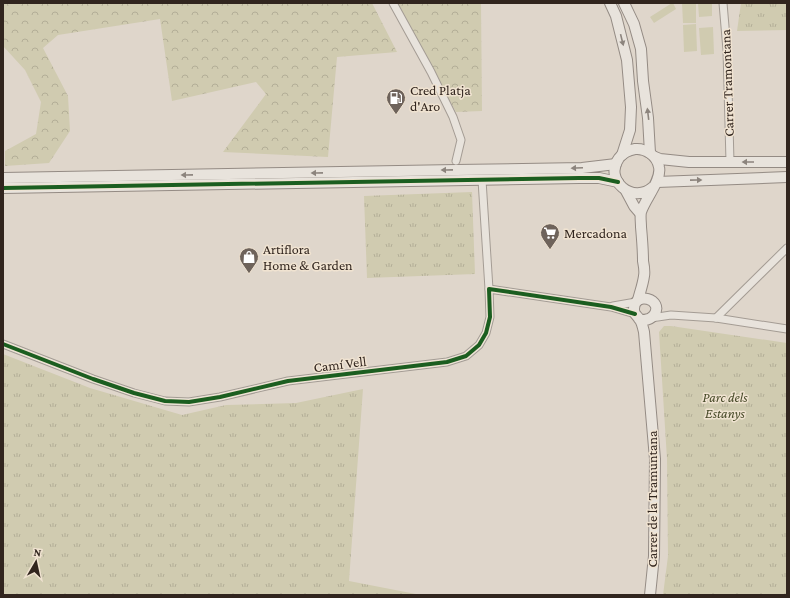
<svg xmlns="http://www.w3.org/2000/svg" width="790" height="598" font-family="'Crimson Pro',serif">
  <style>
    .grass { fill: url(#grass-tufts) }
    .forest { fill: url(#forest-crowns) }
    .pitch { fill: #d0cbb0 }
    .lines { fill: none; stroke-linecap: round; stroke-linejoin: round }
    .street-casing { stroke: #a49c94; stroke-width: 9 }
    .secondary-casing { stroke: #948b84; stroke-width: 12 }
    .street { stroke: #e8e3dc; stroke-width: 7 }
    .secondary { stroke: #e8e3dc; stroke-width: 10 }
    .cycleway-casing { stroke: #f0e3d1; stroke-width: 6 }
    .cycleway { stroke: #1b5e20; stroke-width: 4 }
    .oneway { fill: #8c847d }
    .labels { text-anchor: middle; stroke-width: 3; stroke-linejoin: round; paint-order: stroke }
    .street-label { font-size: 14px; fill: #31251e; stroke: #f0e3d1 }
    .poi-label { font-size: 14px; fill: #31251e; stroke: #f0e3d1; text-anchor: start }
    .park-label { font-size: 14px; font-style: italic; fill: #474a28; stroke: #f0e3d1 }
  </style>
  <defs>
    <pattern id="grass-tufts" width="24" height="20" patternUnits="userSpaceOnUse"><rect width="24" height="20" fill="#d0cbb0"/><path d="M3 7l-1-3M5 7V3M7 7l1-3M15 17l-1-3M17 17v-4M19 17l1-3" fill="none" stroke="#b3ae97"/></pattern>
    <pattern id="forest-crowns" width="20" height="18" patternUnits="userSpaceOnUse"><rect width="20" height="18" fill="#d0cbb0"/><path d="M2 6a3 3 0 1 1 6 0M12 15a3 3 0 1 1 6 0" fill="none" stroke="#b3ae97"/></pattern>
  </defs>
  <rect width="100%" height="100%" fill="#dfd6cb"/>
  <g class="grass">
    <path d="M741,3H787V30L737,31Z"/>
    <path d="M472,192L475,274L367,278L364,196Z"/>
    <path d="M664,326H671L787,343V595H663L668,556L667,459L659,332Z"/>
    <path d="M3,354L90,388L182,415L226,405L296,403L363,389L349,581L421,595H3Z"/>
  </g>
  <g class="forest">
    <path d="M3,3H372L397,52L337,57L328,157L223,152L266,94L256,82L172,101L160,19L58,35L43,48L68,96L70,131L49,163L5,166V151L36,134L41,102L25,70L3,46Z"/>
    <path d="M395,3H481L482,111L456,112Z"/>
  </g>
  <g class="pitch">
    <path d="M672,3H673L676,9L654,23L650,17Z"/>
    <path d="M682,3H696V23H683Z"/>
    <path d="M698,3H712V16L699,17Z"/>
    <path d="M696,24L697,51L684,52L683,25Z"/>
    <path d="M713,27L714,54L701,55L699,28Z"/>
  </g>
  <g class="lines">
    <defs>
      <g id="street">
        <path d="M393,3L431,72L453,117L461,140L456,161"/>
        <path d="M723,3L727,50L730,162"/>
        <path d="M482,180L489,289"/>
        <path d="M613,306L636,302"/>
        <path d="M651,318L671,315L716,318L787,329"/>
        <path d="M716,318L787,248"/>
        <path d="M3,344L93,379L134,393L165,401L189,402L220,397L288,381L447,362L466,356L479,345L486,333L490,317L489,289L611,307L635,314"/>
      </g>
      <g id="secondary">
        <path d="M610,3L616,16L627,60L631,107L630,130L622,155"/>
        <path d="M624,3L634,24L641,49L643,81L648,118L650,153"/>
        <path d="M655,157L660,159L689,162H787"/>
        <path d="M3,178L456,170L582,168L616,164"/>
        <path d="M657,182L787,177"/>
        <path d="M3,188L579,178H599L618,182"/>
        <path d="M626,191L634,206L640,213"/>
        <path d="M638,300C640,292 643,284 644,276C645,271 644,266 643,261C643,250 642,238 641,227C641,222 640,216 641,212C645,199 662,180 659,167C657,156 646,148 635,149C629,150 623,153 619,158C603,180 633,205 653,187"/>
        <path d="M639,319C645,321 650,320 654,315C665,299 633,290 634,310C634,315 638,316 640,320C642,323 643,328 644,332L655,459L654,556L650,595"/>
      </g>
    </defs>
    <use href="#street" class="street-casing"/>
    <use href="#secondary" class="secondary-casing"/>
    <use href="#street" class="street"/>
    <use href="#secondary" class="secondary"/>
    <defs>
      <g id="cycleway">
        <path d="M3,188L579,178H599L618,182"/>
        <path d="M3,344L93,379L134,393L165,401L189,402L220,397L288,381L447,362L466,356L479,345L486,333L490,317L489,289L611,307L635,314"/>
      </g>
    </defs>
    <use href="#cycleway" class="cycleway-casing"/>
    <use href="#cycleway" class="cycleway"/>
  </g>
  <defs><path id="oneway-solid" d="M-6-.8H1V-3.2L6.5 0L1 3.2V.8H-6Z"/></defs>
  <g class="oneway">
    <use href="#oneway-solid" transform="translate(622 40) rotate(76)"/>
    <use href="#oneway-solid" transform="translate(648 114) rotate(-97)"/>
    <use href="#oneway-solid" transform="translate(748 162) rotate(180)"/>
    <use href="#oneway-solid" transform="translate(577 168) rotate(178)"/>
    <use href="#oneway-solid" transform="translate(447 170) rotate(179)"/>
    <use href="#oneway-solid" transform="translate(317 173) rotate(179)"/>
    <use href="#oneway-solid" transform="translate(187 175) rotate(179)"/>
    <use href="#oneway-solid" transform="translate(696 180) rotate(-1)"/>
  </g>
  <defs>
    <symbol id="fuel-pin" viewBox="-11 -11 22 30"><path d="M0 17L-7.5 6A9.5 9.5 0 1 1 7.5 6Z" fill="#6e635b" stroke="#f0e3d1"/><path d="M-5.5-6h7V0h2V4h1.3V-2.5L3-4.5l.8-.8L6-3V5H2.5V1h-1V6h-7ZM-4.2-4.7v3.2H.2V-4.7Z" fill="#fff"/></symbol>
    <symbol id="supermarket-pin" viewBox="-11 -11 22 30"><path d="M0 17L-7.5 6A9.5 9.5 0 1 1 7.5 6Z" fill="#6e635b" stroke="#f0e3d1"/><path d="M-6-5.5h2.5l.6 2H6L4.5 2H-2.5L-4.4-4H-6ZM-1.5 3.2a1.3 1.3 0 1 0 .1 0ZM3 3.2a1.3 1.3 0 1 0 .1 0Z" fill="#fff"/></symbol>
    <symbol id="shop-pin" viewBox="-11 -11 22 30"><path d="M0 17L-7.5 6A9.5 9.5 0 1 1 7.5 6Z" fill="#6e635b" stroke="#f0e3d1"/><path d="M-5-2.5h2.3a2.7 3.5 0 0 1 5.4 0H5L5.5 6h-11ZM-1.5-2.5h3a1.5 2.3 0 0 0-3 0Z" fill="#fff"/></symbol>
  </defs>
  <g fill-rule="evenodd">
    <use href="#fuel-pin" x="385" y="87" width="22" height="30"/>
    <use href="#supermarket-pin" x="539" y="222" width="22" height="30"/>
    <use href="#shop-pin" x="238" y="246" width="22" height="30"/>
  </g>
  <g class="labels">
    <g class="street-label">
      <text transform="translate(727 83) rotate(-92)" y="5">Carrer Tramontana</text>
      <text transform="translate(340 364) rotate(-7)" y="5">Camí Vell</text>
      <text transform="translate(652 499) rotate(-90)" y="5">Carrer de la Tramuntana</text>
    </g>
    <g class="poi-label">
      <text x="410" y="95">Cred Platja<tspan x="410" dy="16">d'Aro</tspan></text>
      <text x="564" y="238">Mercadona</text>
      <text x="263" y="254">Artiflora<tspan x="263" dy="16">Home &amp; Garden</tspan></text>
    </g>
    <g class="park-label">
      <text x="725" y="402">Parc dels<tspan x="725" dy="16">Estanys</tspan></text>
    </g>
  </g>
  <rect width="790" height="598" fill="none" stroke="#31251e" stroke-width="8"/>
  <g transform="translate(36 562) rotate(9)" stroke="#f0e3d1" stroke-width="3" paint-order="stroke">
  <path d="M0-3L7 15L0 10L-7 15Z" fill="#31251e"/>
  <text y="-6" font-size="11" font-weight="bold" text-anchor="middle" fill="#31251e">N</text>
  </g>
</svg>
